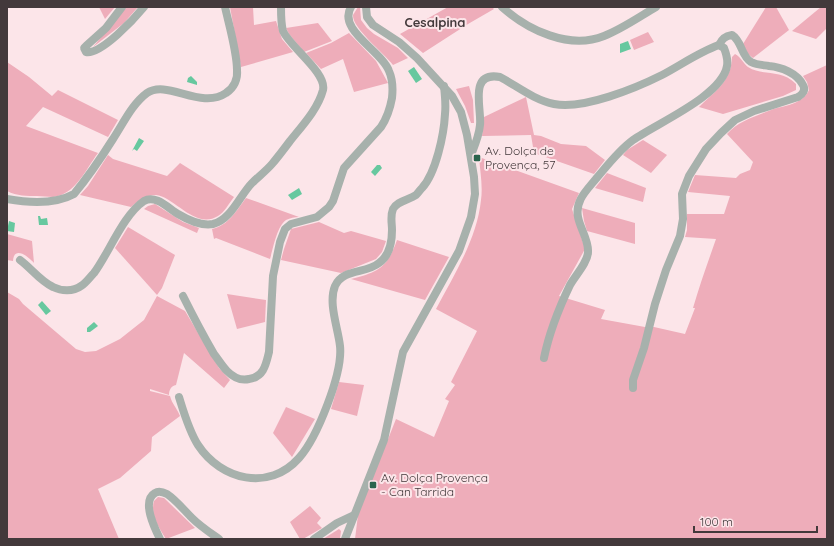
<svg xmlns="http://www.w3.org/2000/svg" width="834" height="546" font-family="Quicksand,sans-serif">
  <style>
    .green { fill: #eeadba }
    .water { fill: #67c89f }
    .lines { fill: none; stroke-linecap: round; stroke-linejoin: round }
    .minor { stroke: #a7b1ac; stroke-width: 8 }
    .poi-dot { fill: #2b644d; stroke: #fce5e9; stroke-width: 1.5 }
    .labels { text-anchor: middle; stroke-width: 4; stroke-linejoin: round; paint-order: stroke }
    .poi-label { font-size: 12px; fill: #43393b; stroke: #fce5e9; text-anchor: start }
    .neighbourhood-label { font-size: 13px; font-weight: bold; fill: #43393b; stroke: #fce5e9 }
  </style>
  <rect width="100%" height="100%" fill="#fce5e9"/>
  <g class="green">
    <path d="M99,7H115L105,19Z"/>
    <path d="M126,7H138L124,23L93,47Z"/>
    <path d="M230,7H253L254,25L276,21L282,39L293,52L241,67Z"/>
    <path d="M358,7H360L361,20L367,28L374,34L398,48L408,58L393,65C384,53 352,28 353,15Z"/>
    <path d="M448,7H492L494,9L468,24L423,53L400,34Z"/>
    <path d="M766,7H776L789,30L753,58L748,54L743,44Z"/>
    <path d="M821,7H827V28L816,39L792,31Z"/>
    <path d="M318,23L332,41L304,52L289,34L286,28Z"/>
    <path d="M648,32L654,42L634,50L630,40Z"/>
    <path d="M349,33L376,61L388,83L354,92L343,59L321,69L306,53L331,43Z"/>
    <path d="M735,54C741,57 743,63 748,67C764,77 780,68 796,84V90L783,96L723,114L699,107C716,90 731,82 732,57Z"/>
    <path d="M7,62L29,77L52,96L58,90L118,120L108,137L43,107L26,126L98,153C86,169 75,195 53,197C48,197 42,196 37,196C27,196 17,196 7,191Z"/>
    <path d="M827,65V539H355L358,515L396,419L434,437L449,401L445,399L455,385L451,382L477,331L436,309C454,275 477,239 481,200C483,186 480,171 479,157L579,193L572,209L585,249L559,296L605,310L601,319L645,327H654L685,334L695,308H693C700,284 708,262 716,239L685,237L687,230V214H724L730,196L688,192L695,175L736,178L740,174L750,170L753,162L727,134C738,121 756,116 771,110C785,105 802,105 809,90L807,82L803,76Z"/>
    <path d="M469,86L473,100L474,123H471L465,106L456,89Z"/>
    <path d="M526,97L534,135L541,136L561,144L586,146L605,160L594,174L534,153L531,135L482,136L484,117Z"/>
    <path d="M643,140L667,155L651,173L623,155L627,150Z"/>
    <path d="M108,155L113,159L167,176L180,163L234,197C229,203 225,212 218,216C195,230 175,197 156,195C146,195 138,201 131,207L80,195L88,186Z"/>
    <path d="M607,173L646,188L643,202L595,188Z"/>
    <path d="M246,198L299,217C295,217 290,218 286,220C277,226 273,249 270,259L216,238L214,239L212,229C228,226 237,210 246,198Z"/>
    <path d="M155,204L183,222L199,228L197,233L144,209L148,206Z"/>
    <path d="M582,208L635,223V244L587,231L584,221Z"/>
    <path d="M319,222L344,233L351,231L386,241L382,252L376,259L341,273L281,260L284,249L291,229Z"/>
    <path d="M128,227L175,255L162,288L157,295L115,248Z"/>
    <path d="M7,234L32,241L34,263C29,257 14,245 13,261L7,260Z"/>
    <path d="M397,240L449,257L425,300L351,279C379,272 387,268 397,240Z"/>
    <path d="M7,292L19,299L23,304L76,349L85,352L96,351L120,339L144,320L157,296L185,311L219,368L230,380L224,388L184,353L176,385C171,386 169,390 169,395L150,389V391L170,396C172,404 177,408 180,416L152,437L151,451L120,478L98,489L119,539H7Z"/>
    <path d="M227,294L266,300L265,322L237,329Z"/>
    <path d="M339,382L364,385L357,416L331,409Z"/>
    <path d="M286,407L315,419L292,457L273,433Z"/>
    <path d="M158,497L164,498L195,528L166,539C159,528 150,514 154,501Z"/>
    <path d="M310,506L321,518L317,523L322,528L303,539H300L290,522Z"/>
    <path d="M339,529L341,531L340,539H323Z"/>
  </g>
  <g class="water">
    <path d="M628,41L631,49L620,53V44Z"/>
    <path d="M414,67L422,79L416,83L408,71Z"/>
    <path d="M191,76L197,82V85L187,82L188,78Z"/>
    <path d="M139,138L144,141L137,151L134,149L132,151Z"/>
    <path d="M377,165H380L382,168L375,176L371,172Z"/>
    <path d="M299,188L302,194L292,200L288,195Z"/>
    <path d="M38,216H40L41,219L47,218L48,225H39Z"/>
    <path d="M9,221L15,223L14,232L7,231Z"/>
    <path d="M42,301L51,311L46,315L38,305Z"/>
    <path d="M94,322L98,326L90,332H87V328Z"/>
  </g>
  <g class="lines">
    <g class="minor">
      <path d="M122,7L106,28L86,46L84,48L86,52C101,55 135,18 144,7"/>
      <path d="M502,7C528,30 569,50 604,36C622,29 639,17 656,7"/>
      <path d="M471,155C475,145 479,136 480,125C482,109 468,71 500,77C517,86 534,100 554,104C583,110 636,88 662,75C681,65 699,52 719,45L724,48C726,53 728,60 727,66C722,96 657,123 633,140C618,151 607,166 595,180C586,191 575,201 578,217C580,228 589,241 588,252C588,262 575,276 570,285C559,308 549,333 544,358"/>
      <path d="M7,199C29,203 54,205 74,194C88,177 101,158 113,139C123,124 132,104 147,93C167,79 201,110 226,93C234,88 238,79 237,70C237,52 229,25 225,7"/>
      <path d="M20,260C31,268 40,281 53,287C61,291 73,292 81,286C86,283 90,277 94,273C109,253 123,215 144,201C156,194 169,209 178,214C188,220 202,226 213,224C231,220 240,195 252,183C258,177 266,171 272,164C278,157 284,149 290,141C302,126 318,109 323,90C327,73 290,47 283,31C281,24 281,15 281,7"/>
      <path d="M183,296C193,316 203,335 214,354C218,359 222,366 227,371C233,377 241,381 249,379C264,377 266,364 269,352L273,276L280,242L285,229L291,224L317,217L329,207L333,201L344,168L381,127C387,118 390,109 392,98C393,89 393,80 389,71C382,51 337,30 351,7"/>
      <path d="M633,388V380L644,348L655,304L666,270L680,236L683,219L682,194L689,176L706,149L721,133L735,120L754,111L798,97C803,94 806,90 803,85C797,73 781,67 769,66C763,65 757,65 751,62C741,56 742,41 732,35C725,36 722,39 719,45"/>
      <path d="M179,397C184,413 189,431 198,445C221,480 269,492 299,458C317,438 343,373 340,346C338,328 328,303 335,286C343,268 366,274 379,263C389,256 392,242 392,230C392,223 390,216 393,209C397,201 409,200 416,195C418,193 420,190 422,188C436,173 444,134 445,114C446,105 445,95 444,86"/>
      <path d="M160,539C155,529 141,501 155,493C158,491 163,492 167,494C176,500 184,510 192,518C200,526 209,532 219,539"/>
      <path d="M314,539L337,523L354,515"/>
      <path d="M345,539L384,440L403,352L459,251L471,217L475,194L474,177L467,135L461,112L452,96L417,58L399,42L373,25L367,17L366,7"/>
    </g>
  </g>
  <g class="poi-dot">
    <rect x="473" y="154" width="8" height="8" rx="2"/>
    <rect x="369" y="481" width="8" height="8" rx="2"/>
  </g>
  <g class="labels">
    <g class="poi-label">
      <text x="485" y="155">Av. Dolça de<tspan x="485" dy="14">Provença, 57</tspan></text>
      <text x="381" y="482">Av. Dolça Provença<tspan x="381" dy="14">- Can Tarrida</tspan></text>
    </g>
    <g class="neighbourhood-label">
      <text x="435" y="27">Cesalpina</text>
    </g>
  </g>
  <rect width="834" height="546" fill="none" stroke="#43393b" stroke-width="16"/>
  <path d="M694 526v6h123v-6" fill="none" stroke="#43393b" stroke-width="2"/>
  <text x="700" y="526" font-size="12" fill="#43393b" stroke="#fce5e9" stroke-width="3" paint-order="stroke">100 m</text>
</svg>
